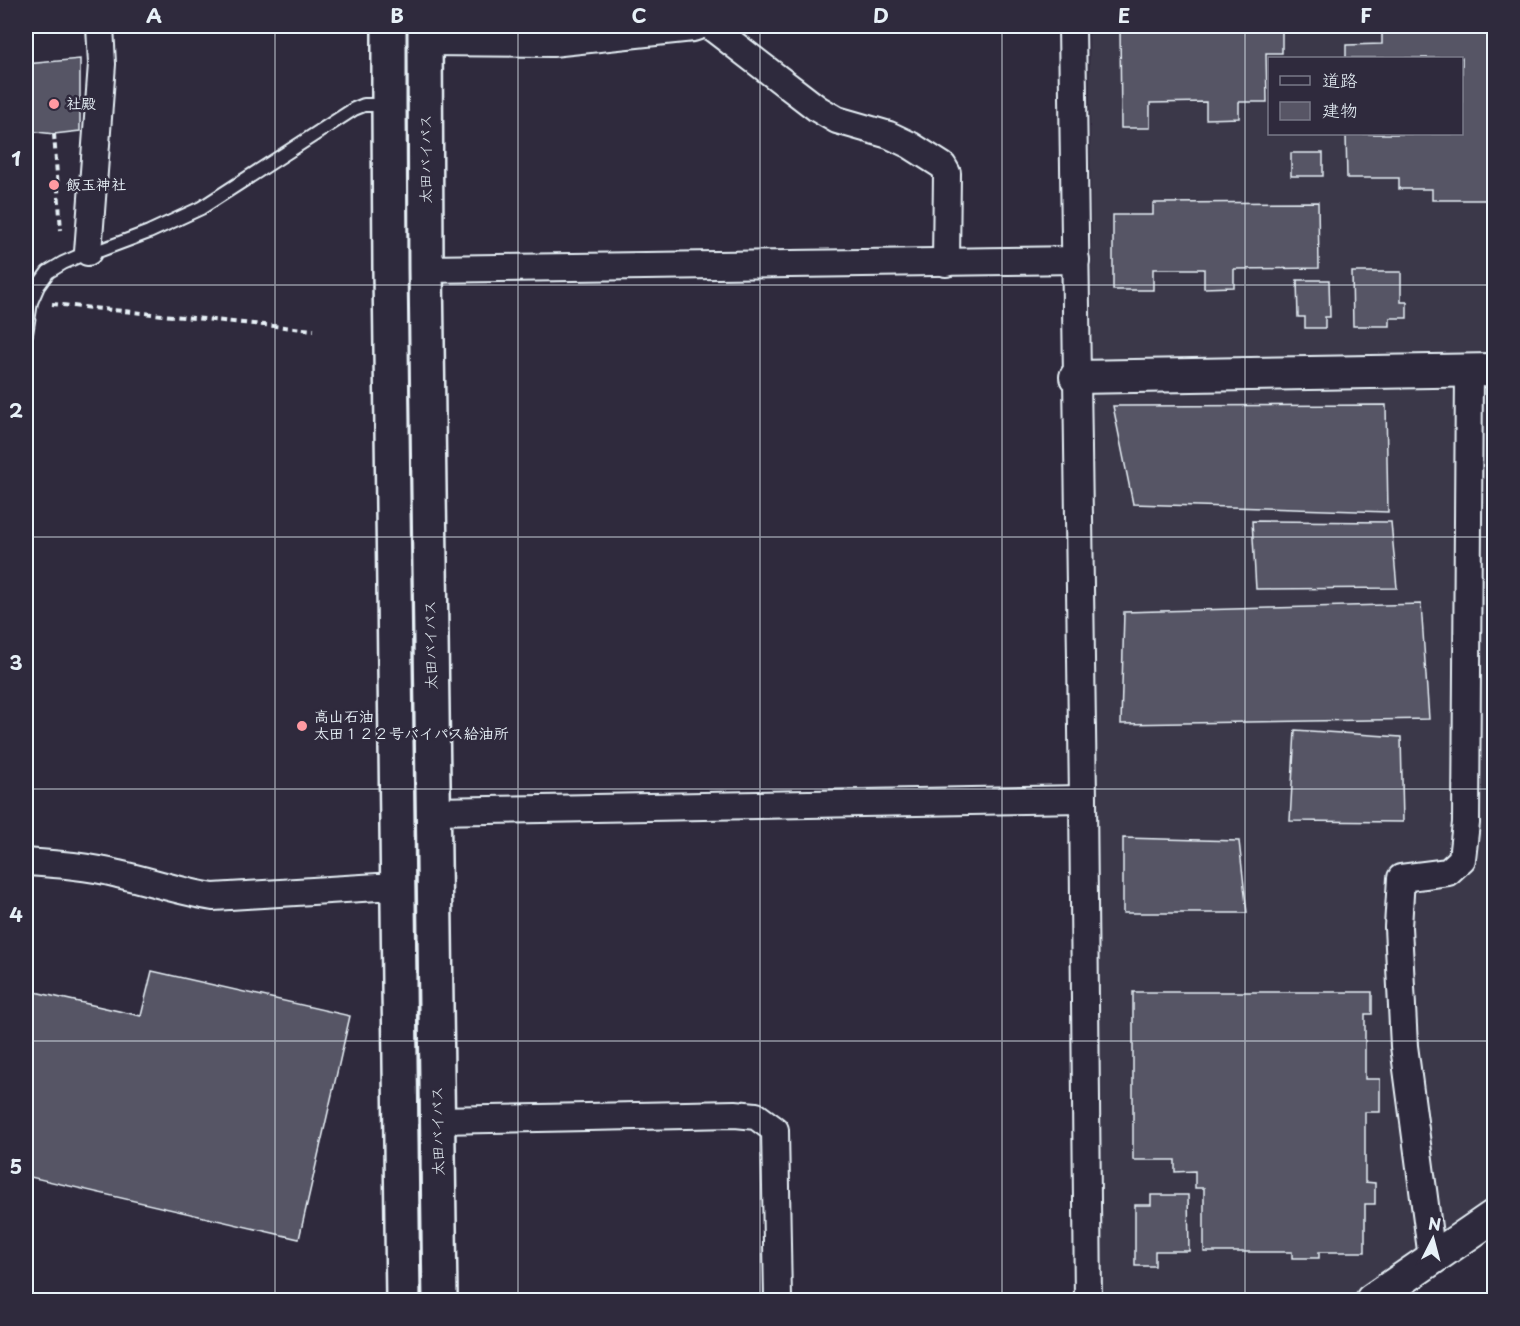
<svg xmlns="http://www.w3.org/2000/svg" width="1520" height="1326" font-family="'Playpen Sans','Klee One',sans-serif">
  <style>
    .built { fill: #3b3749; fill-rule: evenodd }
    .building { fill: #575565; stroke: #e8f1f8; stroke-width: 1.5 }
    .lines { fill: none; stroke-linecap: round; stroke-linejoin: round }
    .service-casing { stroke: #e8f1f8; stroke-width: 16 }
    .minor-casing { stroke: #e8f1f8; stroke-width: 30 }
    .tertiary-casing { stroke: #e8f1f8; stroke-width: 36 }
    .trunk-casing { stroke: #e8f1f8; stroke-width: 38 }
    .path { stroke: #e8f1f8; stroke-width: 4; stroke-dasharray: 6 4.5; stroke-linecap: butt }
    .service { stroke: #2f2a3d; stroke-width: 12 }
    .minor { stroke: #2f2a3d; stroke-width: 26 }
    .tertiary { stroke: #2f2a3d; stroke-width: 32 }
    .trunk { stroke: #2f2a3d; stroke-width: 33 }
    .grid { fill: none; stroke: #e8f1f8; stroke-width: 1.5; stroke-opacity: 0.55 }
    .poi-dot { fill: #ff9aa2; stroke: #2f2a3d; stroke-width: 2 }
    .labels { text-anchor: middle; stroke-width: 5; stroke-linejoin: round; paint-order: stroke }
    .poi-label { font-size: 15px; font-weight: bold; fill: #e8f1f8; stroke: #2f2a3d; text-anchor: start }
    .street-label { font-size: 15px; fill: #e8f1f8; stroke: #2f2a3d }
    .neatline { fill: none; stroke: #e8f1f8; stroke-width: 2 }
    .grid-label { font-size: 20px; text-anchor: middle; font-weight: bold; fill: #e8f1f8 }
  </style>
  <rect width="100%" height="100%" fill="#2f2a3d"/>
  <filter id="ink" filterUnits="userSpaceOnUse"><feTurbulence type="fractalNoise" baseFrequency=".0167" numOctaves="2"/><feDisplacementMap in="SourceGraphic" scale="12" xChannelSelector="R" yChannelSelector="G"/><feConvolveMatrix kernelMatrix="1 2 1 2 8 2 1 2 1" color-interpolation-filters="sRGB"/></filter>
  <g filter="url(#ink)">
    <path class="built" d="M1089,26H1494V1199L1348,1300H1102ZM1270,58H1462V134H1270Z"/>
    <g class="building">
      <path d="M1120,26H1282V53H1266L1267,102H1239V118L1206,119V102L1150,103V128H1121Z"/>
      <path d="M1382,26H1494V200H1432V189H1399V178H1347L1346,134H1462V58H1346V45L1382,44Z"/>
      <path d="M80,59V131L54,134L29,131L26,64Z"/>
      <rect x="1291" y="153" width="32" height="23"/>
      <path d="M1318,202L1319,268L1234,269V287L1204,288V269H1153V290H1113V215H1153V203Z"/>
      <path d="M1352,272H1401V302H1407V318H1390V326H1353Z"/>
      <path d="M1297,280H1329L1330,317H1325V328H1305V317H1298Z"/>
      <path d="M1386,405L1388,512L1133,504L1113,406Z"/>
      <path d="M1252,521L1391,522L1397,588L1256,589Z"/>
      <path d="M1421,604L1429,719L1121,724L1124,612Z"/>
      <path d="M1295,730L1401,737L1403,822L1290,821Z"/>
      <path d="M1123,838L1239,841L1247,913H1123Z"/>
      <path d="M152,971L350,1016L299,1239L26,1176V990L141,1016Z"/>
      <path d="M1133,992H1372V1014H1365V1079H1380V1112H1365V1182L1375,1183V1204H1365V1252H1319V1258H1292V1252H1204V1188H1195V1171L1175,1172V1160H1133Z"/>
      <path d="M1151,1195H1188L1189,1251H1155V1266H1135V1205H1151Z"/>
    </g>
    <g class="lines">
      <defs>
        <path id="service" d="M26,334L31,302L38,286L48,272L63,263L88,252L101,250L149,232L201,208L354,109L364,105H387"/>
        <g id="minor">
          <path d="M710,26L818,109L837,120L889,135L910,145L943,166L947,173L946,263"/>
          <path d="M1072,26L1083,799L1088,1300"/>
          <path d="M425,42L552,43L693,28L699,26"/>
          <path d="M88,252L102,64L100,26"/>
          <path d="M426,269L1076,260"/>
          <path d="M433,811L1083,799"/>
          <path d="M26,862C56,864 88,866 118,874C150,881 181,892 213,897L378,887H399"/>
          <path d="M437,1120L735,1114L756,1116L775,1130L778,1300"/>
          <path d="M1432,1258L1404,1046L1398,927L1401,878L1448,872L1462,859L1466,823L1469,371"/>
        </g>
        <g id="tertiary">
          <path d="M1076,377L1494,370"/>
          <path d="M1372,1300L1494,1216"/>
        </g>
        <g id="trunk">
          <path d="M389,26V105L390,268L403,1300"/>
          <path d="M425,26L426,269L440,1300"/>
        </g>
      </defs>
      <use href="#service" class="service-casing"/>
      <use href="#minor" class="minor-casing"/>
      <use href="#tertiary" class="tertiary-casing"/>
      <use href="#trunk" class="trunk-casing"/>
      <g class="path">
        <path d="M54,134L61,230"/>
        <path d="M52,304L314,330"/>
      </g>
      <use href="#service" class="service"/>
      <use href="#minor" class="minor"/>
      <use href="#tertiary" class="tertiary"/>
      <use href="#trunk" class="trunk"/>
    </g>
  </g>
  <path class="grid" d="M275,26V1300M518,26V1300M760,26V1300M1002,26V1300M1245,26V1300M26,285H1494M26,537H1494M26,789H1494M26,1041H1494"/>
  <g class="poi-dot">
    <circle cx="54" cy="104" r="6"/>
    <circle cx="54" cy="185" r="6"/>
    <circle cx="302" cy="726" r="6"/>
  </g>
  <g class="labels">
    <g class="poi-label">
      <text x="66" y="109">社殿</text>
      <text x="66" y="190">飯玉神社</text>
      <text x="314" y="722">高山石油<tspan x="314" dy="17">太田１２２号バイパス給油所</tspan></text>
    </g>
    <g class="street-label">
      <text transform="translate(426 159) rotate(-90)" y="5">太田バイパス</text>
      <text transform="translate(431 645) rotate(-91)" y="5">太田バイパス</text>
      <text transform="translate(438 1131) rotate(-91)" y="5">太田バイパス</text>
    </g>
  </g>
  <rect width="1520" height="1326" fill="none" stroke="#2f2a3d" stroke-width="66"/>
  <rect x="1268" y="57" width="195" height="78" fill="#2f2a3d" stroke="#797a88" stroke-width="1.5"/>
  <rect x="1280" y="76" width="30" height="9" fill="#2f2a3d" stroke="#797a88" stroke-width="1.5"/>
  <text x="1322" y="87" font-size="18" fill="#e8f1f8">道路</text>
  <rect x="1280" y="102" width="30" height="18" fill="#575565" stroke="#797a88" stroke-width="1.5"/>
  <text x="1322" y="117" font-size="18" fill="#e8f1f8">建物</text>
  <g transform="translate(1433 1239) rotate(6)" stroke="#2f2a3d" stroke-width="4.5" paint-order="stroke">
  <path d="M0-4.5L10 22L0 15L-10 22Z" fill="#e8f1f8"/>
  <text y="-9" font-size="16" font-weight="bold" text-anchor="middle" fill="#e8f1f8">N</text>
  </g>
  <rect x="33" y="33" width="1454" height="1260" class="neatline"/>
  <g class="grid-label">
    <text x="154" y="23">A</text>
    <text x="397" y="23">B</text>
    <text x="639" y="23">C</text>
    <text x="881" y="23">D</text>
    <text x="1124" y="23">E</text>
    <text x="1366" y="23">F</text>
    <text x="16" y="166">1</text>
    <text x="16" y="418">2</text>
    <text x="16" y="670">3</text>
    <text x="16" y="922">4</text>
    <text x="16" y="1174">5</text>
  </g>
</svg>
